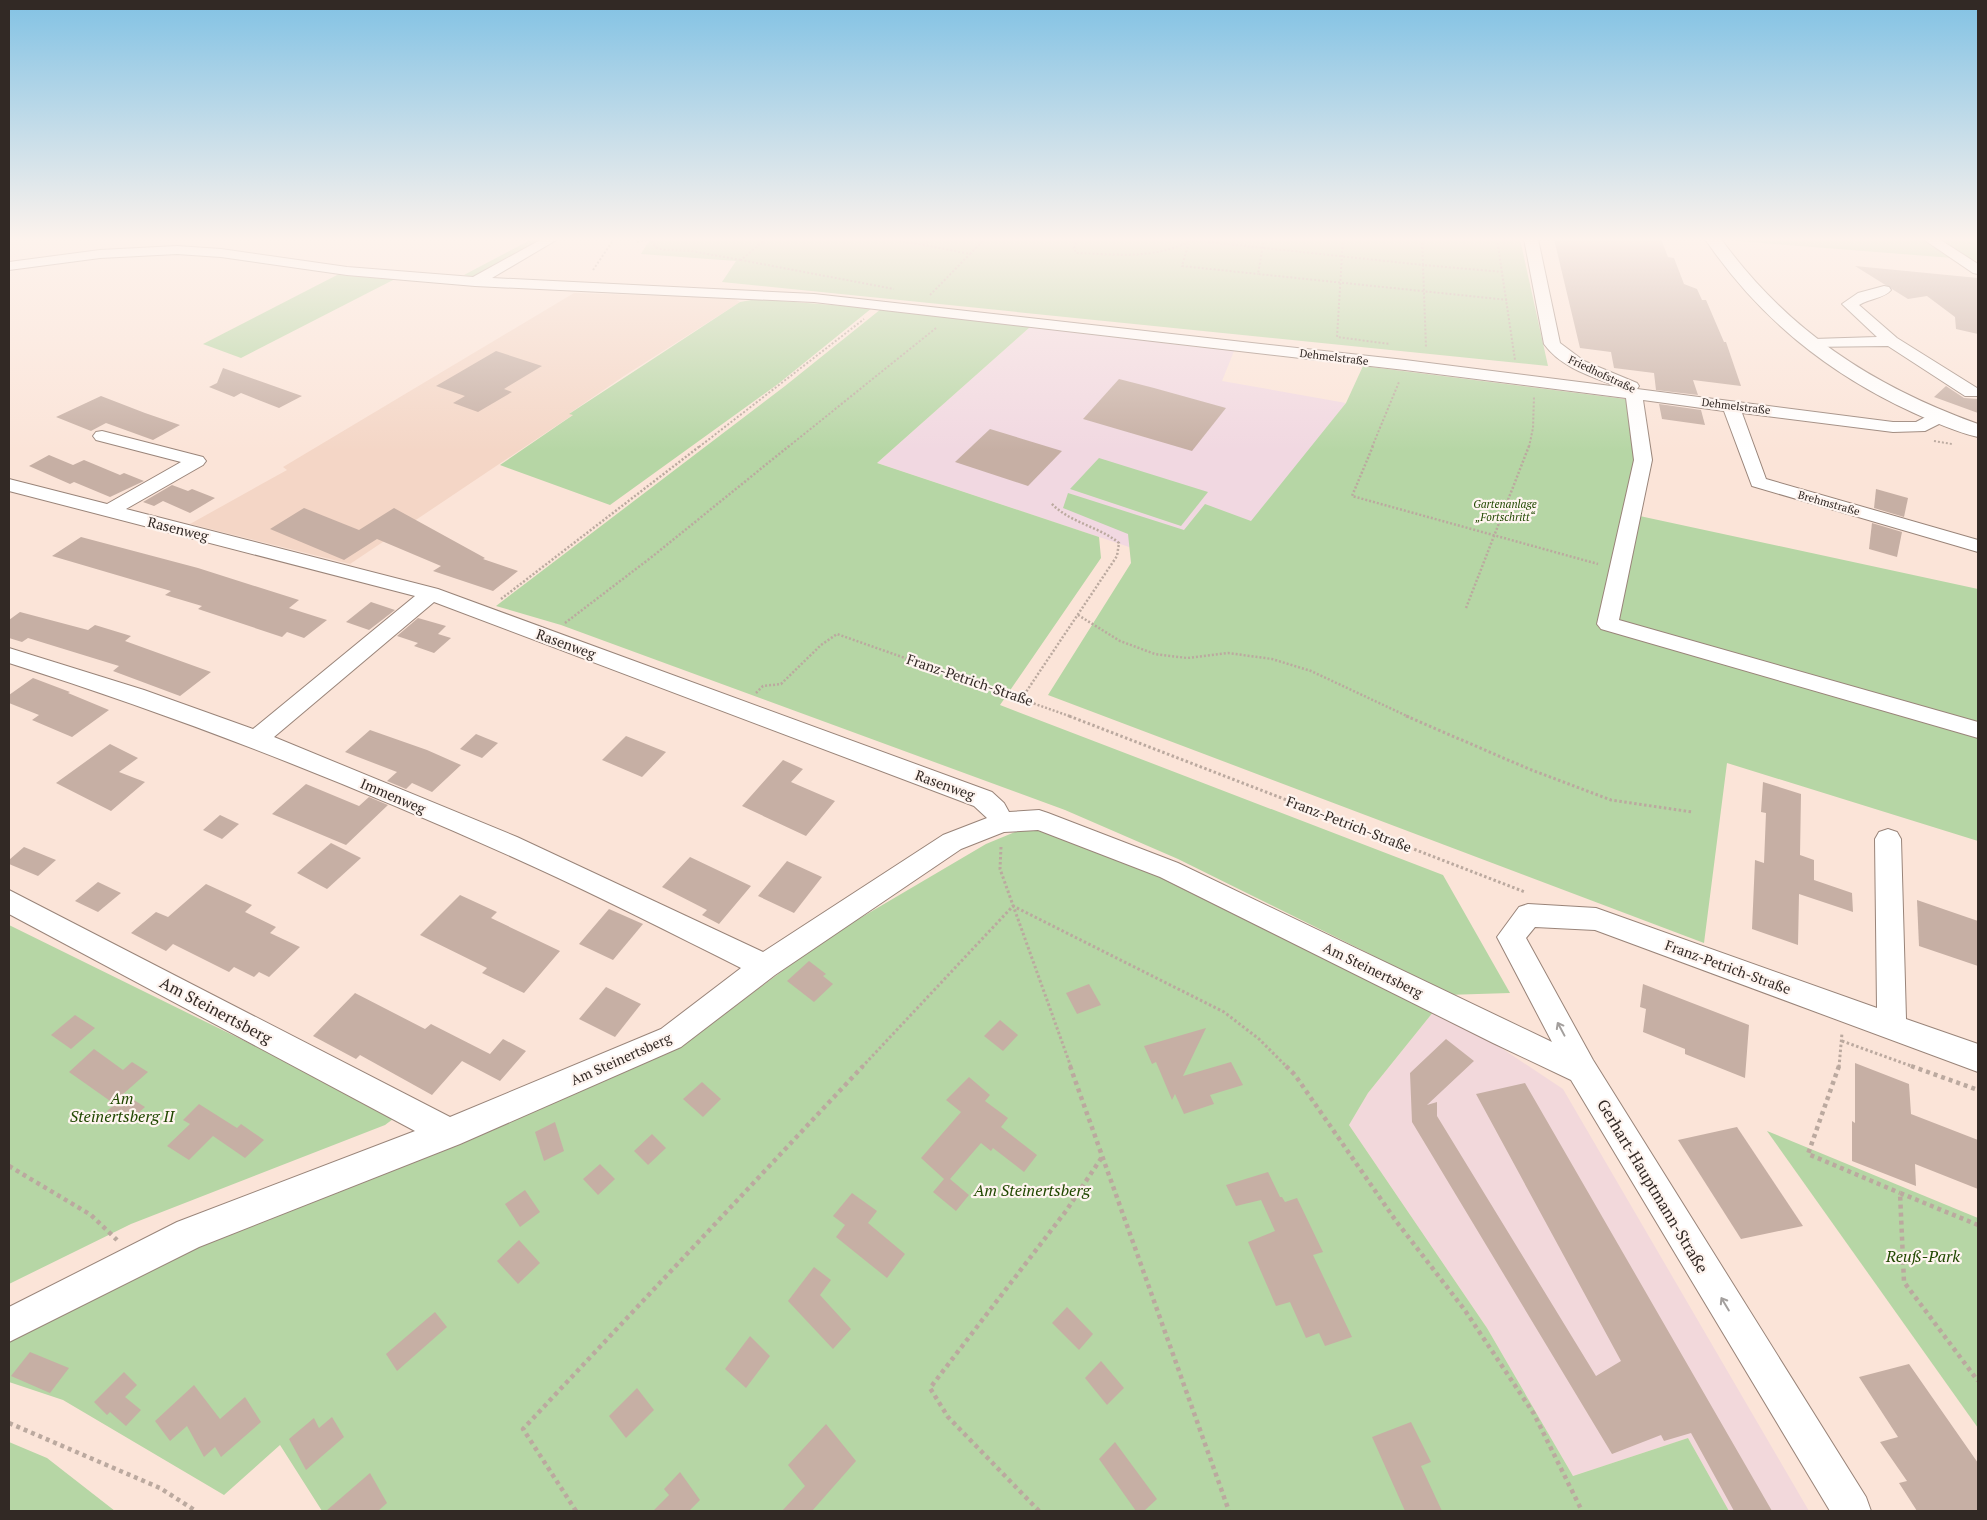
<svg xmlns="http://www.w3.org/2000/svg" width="1987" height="1520" font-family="'PT Serif',serif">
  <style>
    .built { fill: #f4d6c6 }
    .industrial { fill: #f2d8db }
    .education { fill: #f1d8e1 }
    .green { fill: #b6d6a5 }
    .building { fill: #c6afa4 }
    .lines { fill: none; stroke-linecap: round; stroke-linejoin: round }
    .minor-casing { stroke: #998479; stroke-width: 2 }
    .major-casing { stroke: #998479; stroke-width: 2 }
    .path-far3 { stroke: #bba99f; stroke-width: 2; stroke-dasharray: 2 2; stroke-linecap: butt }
    .path-far2 { stroke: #bba99f; stroke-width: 2.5; stroke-dasharray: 2 2; stroke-linecap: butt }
    .path-far1 { stroke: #bba99f; stroke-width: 3; stroke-dasharray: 2.5 2.5; stroke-linecap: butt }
    .path { stroke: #bba99f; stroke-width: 4.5; stroke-dasharray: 4 4; stroke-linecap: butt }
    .minor { fill: #fff; fill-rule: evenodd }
    .major { fill: #fff; fill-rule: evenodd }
    .oneway { stroke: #a39f9d }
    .labels { text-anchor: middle; stroke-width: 4.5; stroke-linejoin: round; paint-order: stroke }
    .far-street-label { font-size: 11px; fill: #322925; stroke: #fef4ef }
    .far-park-label { font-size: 11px; font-style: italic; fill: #214800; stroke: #fef4ef }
    .street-label { font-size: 14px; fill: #322925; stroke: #fef4ef }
    .near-street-label { font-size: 16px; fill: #322925; stroke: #fef4ef }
    .near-park-label { font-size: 16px; font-style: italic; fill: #214800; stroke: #fef4ef }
  </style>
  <rect width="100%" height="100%" fill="#fbe4d8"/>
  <path class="built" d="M574,293L733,298L740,302L624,376L570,413L574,414L350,564L190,524L287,470L283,467Z"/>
  <path class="industrial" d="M1438,1006L1563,1089L1809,1511H1729L1688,1438L1573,1476L1487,1328L1349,1125L1368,1093Z"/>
  <path class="education" d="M1030,327L1234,351L1222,381L1346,403L1213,575L877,463Z"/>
  <g class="green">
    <path d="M532,239H544L474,277L464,275Z"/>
    <path d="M650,239H1520L1548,366L722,282L736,261L641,254Z"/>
    <path d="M1735,239H1978V260L1736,241Z"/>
    <path d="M339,274L395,279L241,358L203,344Z"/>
    <path d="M757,299L872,308L778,384L610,505L500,465L573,415L569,414L740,302Z"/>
    <path d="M881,309L1030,327L877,463L1099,537L1101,558L1000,705L1443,875L1510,993L1446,995L1368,953L1178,859L1065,810L561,625L496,606L785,386Z"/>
    <path d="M1363,366L1641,401L1635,515L1978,589V841L1727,763L1704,943L1048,695L1131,563L1128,534L1063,508L1068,493L1184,530L1205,504L1251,521L1346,403Z"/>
    <path d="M1099,458L1208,492L1181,526L1070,489Z"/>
    <path d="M1052,827L1166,874L1438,1006L1368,1093L1349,1125L1487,1328L1573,1476L1688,1438L1729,1511H322L280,1445L224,1495L63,1400L9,1382V1337L176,1251L569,1095L711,1024L828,937L986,844L1022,829Z"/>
    <path d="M9,925L397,1116L385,1125L131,1224L9,1284Z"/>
    <path d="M1767,1131L1978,1218V1428Z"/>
    <path d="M9,1442L47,1458L115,1511H9Z"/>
  </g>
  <g class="building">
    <path d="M1554,239H1661L1668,257L1674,258L1684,284L1697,289L1702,300H1706L1724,342H1726L1741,386L1693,380L1698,395L1656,390L1654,373L1614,368L1611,352L1580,348Z"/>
    <path d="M1855,266L1978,278V334L1956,329L1955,317L1927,296L1908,299Z"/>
    <path d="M496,351L542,366L504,389L512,392L478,412L453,403L465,396L436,386Z"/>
    <path d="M223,368L237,373L302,396L279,408L241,393L234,397L209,387L217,383Z"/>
    <path d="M1119,379L1154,388L1226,408L1192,451L1083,419Z"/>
    <path d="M1946,386L1964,398L1978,399V413L1934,397Z"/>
    <path d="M101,396L145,413L180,425L153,440L106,423L91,431L56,417Z"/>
    <path d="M1659,404L1701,410L1705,425L1662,419Z"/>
    <path d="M990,429L1062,451L1028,486L955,462Z"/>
    <path d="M49,455L73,465L84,460L120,475L124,473L144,481L110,497L74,482L70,484L29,466Z"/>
    <path d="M172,485L188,491L192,489L215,498L190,513L163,501L154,506L143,502Z"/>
    <path d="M1876,489L1908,498L1904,517L1874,508Z"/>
    <path d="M304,508L359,530L394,508L485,558L483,559L518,571L493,591L433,571L441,566L377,539L344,560L270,529Z"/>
    <path d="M1872,523L1902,532L1897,557L1869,549Z"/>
    <path d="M81,537L198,568L299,600L289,608L327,620L304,638L287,632L282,637L198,609L202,606L165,595L171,591L52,556Z"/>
    <path d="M371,602L395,610L369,630L346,622Z"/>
    <path d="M20,612L88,630L95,625L131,636L125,641L211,672L180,696L113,671L119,666L28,638L22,642L9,638V620Z"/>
    <path d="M418,618L446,626L438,634L451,638L434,653L414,646L418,643L397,636Z"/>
    <path d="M33,678L70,692L68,693L109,710L72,737L32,720L39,715L9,703V695Z"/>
    <path d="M370,730L427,750L461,765L432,792L412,783L406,789L387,781L397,772L345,752Z"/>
    <path d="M476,734L498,743L482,758L460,749Z"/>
    <path d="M626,736L666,752L642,777L602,760Z"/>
    <path d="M110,744L138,758L119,772L145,782L111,811L56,783Z"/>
    <path d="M783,760L803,769L791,782L835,801L806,836L742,806Z"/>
    <path d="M1763,782L1801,794L1800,855L1814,860V880L1852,893L1853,912L1799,894L1798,945L1752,929L1755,860L1764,863L1766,813L1761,812Z"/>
    <path d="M306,784L359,806L369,797L388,805L346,845L272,814Z"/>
    <path d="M220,815L239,824L222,839L203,830Z"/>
    <path d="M331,843L361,858L327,889L297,873Z"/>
    <path d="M24,847L56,860L38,876L9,864V860Z"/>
    <path d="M690,857L751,886L719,924L702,915L707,910L662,887Z"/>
    <path d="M787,861L822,877L794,913L758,896Z"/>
    <path d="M98,882L121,893L98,912L75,901Z"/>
    <path d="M206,884L252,905L245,912L276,927L270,933L300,947L269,977L259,972L254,977L234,967L229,972L173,944L166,951L131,933L156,912L168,917Z"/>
    <path d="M460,895L497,912L491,918L560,951L524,993L482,973L487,968L420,935Z"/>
    <path d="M1917,900L1978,921V966L1919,946Z"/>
    <path d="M609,909L643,924L613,960L579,944Z"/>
    <path d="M809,961L826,974L823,976L833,984L814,1002L787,981Z"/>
    <path d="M1089,984L1101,1005L1077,1014L1066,993Z"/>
    <path d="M1643,984L1749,1025L1745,1078L1685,1054V1049L1643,1032L1646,1009L1640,1007Z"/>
    <path d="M606,987L641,1004L615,1037L579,1019Z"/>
    <path d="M355,993L425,1029L431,1024L490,1054L503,1039L526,1051L500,1081L462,1061L432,1095L360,1055L356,1059L313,1036Z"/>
    <path d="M75,1015L95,1028L71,1049L51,1035Z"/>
    <path d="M1000,1020L1018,1035L1003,1051L984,1036Z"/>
    <path d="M1206,1028L1183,1076L1231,1062L1243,1085L1210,1095L1214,1104L1184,1114L1175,1094L1172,1100L1156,1062L1152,1064L1144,1046Z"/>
    <path d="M1446,1039L1474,1061L1427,1105L1437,1102V1116L1596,1376L1621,1361L1476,1094L1525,1083L1772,1511H1734L1691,1433L1664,1441L1661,1435L1612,1454L1412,1122L1410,1073Z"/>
    <path d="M94,1049L123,1070L132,1062L148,1072L113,1103L69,1072Z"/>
    <path d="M1855,1063L1909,1084L1911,1114L1978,1140V1189L1915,1164L1916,1186L1852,1161V1121L1855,1123Z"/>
    <path d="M969,1077L990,1095L985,1101L1008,1118L1001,1127L1037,1155L1024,1172L993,1148L991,1151L981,1143L950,1179L969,1195L956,1211L933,1192L944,1179L921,1158L961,1112L946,1100Z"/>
    <path d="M702,1082L721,1099L703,1117L683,1099Z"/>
    <path d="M126,1095L145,1107L126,1124L107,1111Z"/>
    <path d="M199,1104L237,1128L241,1124L264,1140L245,1158L213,1136L189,1160L167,1146L190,1124L183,1120Z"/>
    <path d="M555,1122L564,1151L544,1161L535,1132Z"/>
    <path d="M1737,1127L1803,1226L1741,1239L1678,1140Z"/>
    <path d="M652,1134L666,1148L648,1165L634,1151Z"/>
    <path d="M600,1164L615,1179L598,1195L583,1179Z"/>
    <path d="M1268,1172L1280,1197H1282L1285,1202L1297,1198L1323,1252L1313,1255L1352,1337L1325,1346L1319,1333L1306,1338L1290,1302L1276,1306L1248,1242L1275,1231L1261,1200L1236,1206L1226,1185Z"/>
    <path d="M525,1190L540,1212L520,1227L505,1204Z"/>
    <path d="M852,1193L877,1211L868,1223L905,1254L887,1278L836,1237L845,1225L833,1216Z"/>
    <path d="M519,1240L540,1263L518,1284L497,1261Z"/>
    <path d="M814,1267L831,1280L820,1295L851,1329L833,1349L788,1301Z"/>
    <path d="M1067,1307L1093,1334L1079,1350L1052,1323Z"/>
    <path d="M435,1312L447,1327L397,1371L386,1354Z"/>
    <path d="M750,1336L770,1356L746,1388L725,1369Z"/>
    <path d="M30,1352L69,1368L50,1393L11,1376Z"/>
    <path d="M1101,1361L1124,1388L1107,1405L1085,1378Z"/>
    <path d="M1909,1364L1978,1463V1511H1917L1899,1483L1907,1481L1880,1442L1898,1437L1859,1377Z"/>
    <path d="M124,1372L137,1385L125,1397L141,1410L126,1426L110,1412L107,1415L94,1402Z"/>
    <path d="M194,1385L220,1419L245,1397L261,1422L221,1457L215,1447L204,1457L187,1426L170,1441L155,1421Z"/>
    <path d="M637,1388L654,1410L626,1438L609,1416Z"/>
    <path d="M332,1417L344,1437L306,1470L289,1439L314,1418L319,1428Z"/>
    <path d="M1411,1422L1431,1462L1421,1466L1442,1511H1405L1372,1437Z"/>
    <path d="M826,1424L856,1461L812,1511H782L805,1486L788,1465Z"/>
    <path d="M1115,1442L1157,1499L1144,1511H1136L1099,1459Z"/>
    <path d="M680,1472L700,1500L689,1511H653L669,1495L664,1489Z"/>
    <path d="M370,1473L387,1503L378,1511H326Z"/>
  </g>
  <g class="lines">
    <defs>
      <g id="minor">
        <path d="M542,239H558L492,278L814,294L1405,360L1619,387C1593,377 1561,368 1544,344L1524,239H1538L1560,343L1584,361L1637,383L1639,386L1637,389L1893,422H1916L1933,413H1945L1948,417L1945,421L1925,431L1893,432L1742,413L1766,479L1978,540V552L1752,486L1724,411L1643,400L1652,460L1619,620L1978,722V738L1601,629L1597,624L1634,460L1626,398L1405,370L814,302L475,286L347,275L221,257L177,254L100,258L9,270V262L100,250L177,246L221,249L347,267L473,277Z"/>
        <path d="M1923,239H1939L1978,264V274L1973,273Z"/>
        <path d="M1884,286L1889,287L1891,290C1885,298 1868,299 1859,305L1897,338L1977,388V396H1965L1888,346L1807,347L1805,344L1807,341L1813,339L1877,337L1842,304L1858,293Z"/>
        <path d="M102,431L203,457L206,461L203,465L126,509L438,589L992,792L1004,803L1009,812L1039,810L1048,813L1178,863L1552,1042L1497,937L1519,907L1528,904L1596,908L1877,1008L1875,839L1879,832L1888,829L1897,832L1901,839L1906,1019L1978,1044V1072L1595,930L1535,927L1526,938L1593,1060L1866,1497L1871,1511H1830L1571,1080L1493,1043L1160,877L1038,830L1004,832L961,849L775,975L681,1047L460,1144L199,1247L9,1342V1307L177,1222L415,1131L9,914V890L450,1117L661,1029L741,968C671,933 601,897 530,865C360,788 187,719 9,663V648L144,690L253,729L415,596L9,491V479L107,504L181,462L96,440L93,436L96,432ZM434,602L974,806L987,818L943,835L763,952L517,837L274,737Z"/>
      </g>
      <path id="major" d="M1705,239H1721C1787,330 1872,386 1978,424V437C1956,432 1934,422 1914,413C1827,373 1759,318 1705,239Z"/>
    </defs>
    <use href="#minor" class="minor-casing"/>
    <use href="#major" class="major-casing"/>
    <g class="path-far3">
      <path d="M766,239L741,260L894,289"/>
      <path d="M887,239L924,245"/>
      <path d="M931,239L924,245L970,254L985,239"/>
      <path d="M1078,239L1074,248L1076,253C1113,254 1156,260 1189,241"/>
      <path d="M1180,239L1423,265L1426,348"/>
      <path d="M1190,239L1182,266L1258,274"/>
      <path d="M1264,239L1258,274L1508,300"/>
      <path d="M1343,239L1337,337L1390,344"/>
      <path d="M1422,239L1423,265L1503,272"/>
      <path d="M1497,239L1515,360"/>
      <path d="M651,241L657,248L664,250L691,251L741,260"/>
      <path d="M637,242L655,239"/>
      <path d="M1969,243L1978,244"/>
      <path d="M593,270L614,239"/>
      <path d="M930,295L970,254"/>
      <path d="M1934,441L1952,444"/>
      <path d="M699,447L864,319"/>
      <path d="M788,447L936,328"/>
      <path d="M1372,447L1399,382"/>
      <path d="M1529,447L1533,428L1534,397"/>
    </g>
    <g class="path-far2">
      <path d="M1373,446L1352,496L1598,564"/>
      <path d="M501,599L700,446"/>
      <path d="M1466,608L1529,446"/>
      <path d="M1078,615L1120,641L1155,654L1187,658L1228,653L1272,659L1311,671L1409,717"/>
      <path d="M565,623L653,556L789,446"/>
      <path d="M756,693L763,686L781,684L821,645L837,634L1072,717"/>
      <path d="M1022,698L1117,556L1119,543C1098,526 1070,523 1051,503"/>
    </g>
    <g class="path-far1">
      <path d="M1069,716L1525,892"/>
      <path d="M1406,716L1529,769L1611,800L1692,812"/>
      <path d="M1001,847L1000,869L1071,1067"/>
      <path d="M1842,1041L1914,1067"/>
      <path d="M862,1067L1013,906L1224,1012L1259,1039L1287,1067"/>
      <path d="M1839,1067L1842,1033"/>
    </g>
    <g class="path">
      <path d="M1070,1066L1229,1511"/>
      <path d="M1286,1066L1295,1075L1396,1221L1464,1309L1534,1414L1582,1511"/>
      <path d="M1839,1066L1808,1154L1900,1193"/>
      <path d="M1911,1066L1978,1090"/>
      <path d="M9,1166L91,1215L117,1240"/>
      <path d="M1978,1225L1900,1193L1904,1282L1978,1381"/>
      <path d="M9,1423L160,1488L196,1511"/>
      <path d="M576,1511L523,1429L863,1066"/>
      <path d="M1039,1511L948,1417L930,1388L1066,1211L1102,1157"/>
    </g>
    <use href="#minor" class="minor"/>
    <use href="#major" class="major"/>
  </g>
  <defs><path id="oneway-shaft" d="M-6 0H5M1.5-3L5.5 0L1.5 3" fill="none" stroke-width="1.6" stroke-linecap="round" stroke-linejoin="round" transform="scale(1.25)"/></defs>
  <g class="oneway">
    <use href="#oneway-shaft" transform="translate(1561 1029) rotate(-118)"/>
    <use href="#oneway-shaft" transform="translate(1725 1304) rotate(-121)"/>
  </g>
  <linearGradient id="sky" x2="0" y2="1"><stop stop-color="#82c2e4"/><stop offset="0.53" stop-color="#fdf3ed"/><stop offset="1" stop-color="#fdf3ed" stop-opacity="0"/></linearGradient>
  <rect width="1987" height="451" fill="url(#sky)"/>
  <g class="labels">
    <g class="far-street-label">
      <text transform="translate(1334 357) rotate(7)" y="4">Dehmelstraße</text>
      <text transform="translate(1602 374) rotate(25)" y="4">Friedhofstraße</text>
      <text transform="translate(1736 406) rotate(7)" y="4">Dehmelstraße</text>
      <text transform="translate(1829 503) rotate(16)" y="4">Brehmstraße</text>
    </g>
    <g class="far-park-label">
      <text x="1505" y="508">Gartenanlage<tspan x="1505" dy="13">„Fortschritt“</tspan></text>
    </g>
    <g class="street-label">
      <text transform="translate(178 529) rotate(14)" y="5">Rasenweg</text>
      <text transform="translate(566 644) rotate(20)" y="5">Rasenweg</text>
      <text transform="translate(970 680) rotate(19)" y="5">Franz-Petrich-Straße</text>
      <text transform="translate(945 785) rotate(20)" y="5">Rasenweg</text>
      <text transform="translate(393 796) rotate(23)" y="5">Immenweg</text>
      <text transform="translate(1349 824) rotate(21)" y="5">Franz-Petrich-Straße</text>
      <text transform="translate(1728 967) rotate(20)" y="5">Franz-Petrich-Straße</text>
      <text transform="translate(1373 970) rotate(26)" y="5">Am Steinertsberg</text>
      <text transform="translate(621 1059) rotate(-24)" y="5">Am Steinertsberg</text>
    </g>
    <g class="near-street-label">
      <text transform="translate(216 1010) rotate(28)" y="6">Am Steinertsberg</text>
      <text transform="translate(1653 1186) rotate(59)" y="6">Gerhart-Hauptmann-Straße</text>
    </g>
    <g class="near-park-label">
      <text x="122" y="1104">Am<tspan x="122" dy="18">Steinertsberg II</tspan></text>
      <text x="1032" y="1196">Am Steinertsberg</text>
      <text x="1923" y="1262">Reuß-Park</text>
    </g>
  </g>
  <rect width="1987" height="1520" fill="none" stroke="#322925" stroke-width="20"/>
</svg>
